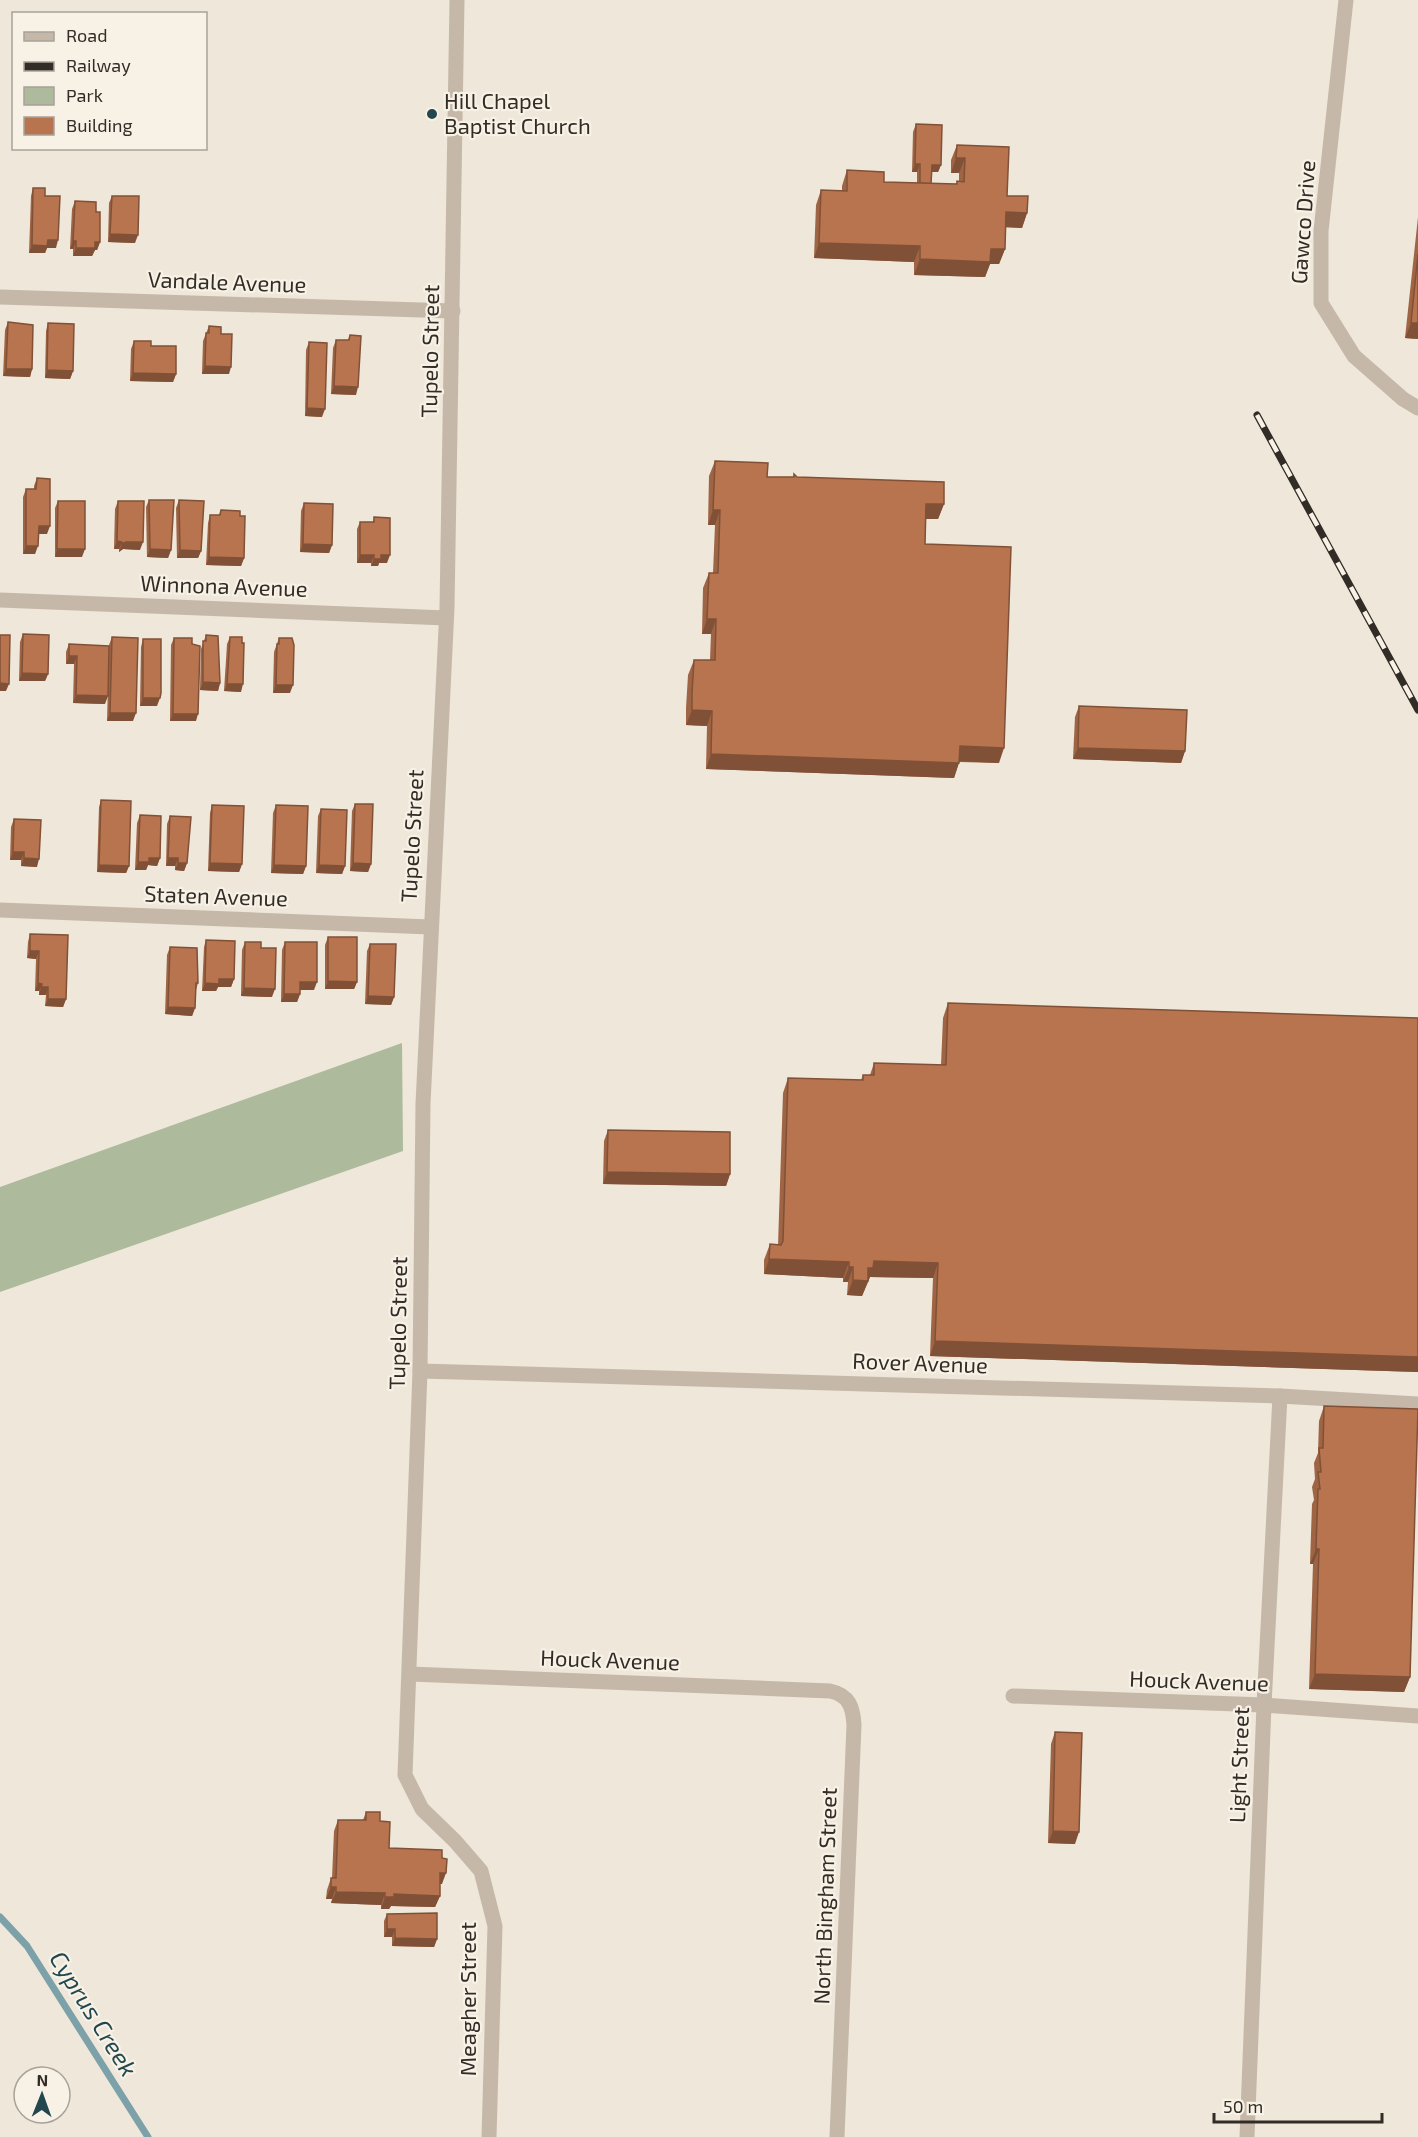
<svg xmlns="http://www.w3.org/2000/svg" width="1418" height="2137" font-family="'Exo 2',sans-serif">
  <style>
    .green { fill: #adbb9c }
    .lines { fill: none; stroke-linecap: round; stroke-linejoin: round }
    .stream { stroke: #7da1a8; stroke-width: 7 }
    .minor { stroke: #c5b8a8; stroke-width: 15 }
    .rail-casing { stroke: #322c27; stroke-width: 7 }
    .rail { stroke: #f7f1e6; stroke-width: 4.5; stroke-dasharray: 14; stroke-linecap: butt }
    .wall { fill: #9e6444 }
    .shaded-wall { fill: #815137 }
    .building { fill: #b8744f; stroke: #815137; stroke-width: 1.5 }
    .poi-dot { fill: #22474f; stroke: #f7f1e6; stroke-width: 2 }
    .labels { text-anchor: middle; stroke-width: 4.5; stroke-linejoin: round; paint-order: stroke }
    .poi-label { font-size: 22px; fill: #322c27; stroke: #f7f1e6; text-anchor: start }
    .street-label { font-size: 22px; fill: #322c27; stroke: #f7f1e6 }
    .water-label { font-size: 24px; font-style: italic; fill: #22474f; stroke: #f7f1e6 }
  </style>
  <rect width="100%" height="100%" fill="#eee7da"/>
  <path class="green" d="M402,1043L403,1151L0,1292V1187Z"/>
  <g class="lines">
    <path class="stream" d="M0,1917L27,1946L148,2137"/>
    <g class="minor">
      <path d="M457,0L447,608L423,1104L420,1371L405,1775L422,1809L455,1841L481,1871L495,1926L489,2137"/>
      <path d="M1346,0L1321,231V303L1354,356L1403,399L1418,408"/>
      <path d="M0,297L453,311"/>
      <path d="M0,600L446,618"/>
      <path d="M0,910L430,927"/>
      <path d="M420,1371L1280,1396L1418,1404"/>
      <path d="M410,1674L830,1691C849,1695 853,1707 854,1725L837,2137"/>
      <path d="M1013,1696L1264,1705L1418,1716"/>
      <path d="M1247,2137L1264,1705L1280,1396"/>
    </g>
    <defs>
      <path id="rail" d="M1257,415L1418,710"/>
    </defs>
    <use href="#rail" class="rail-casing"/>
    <use href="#rail" class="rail"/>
  </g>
  <g class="wall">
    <path d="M916,124L941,165L938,172H932L931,184H956L957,181H959V173H951V160L957,145L1007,196L1027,213L1022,228L1005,227V249L999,264H990L985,277L914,275V262L814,258L816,205L821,190L842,191V186L847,170L884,182L917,183V172H912L913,132Z"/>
    <path d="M33,188L45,196L56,248H47L45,253H29L31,196Z"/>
    <path d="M112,196L135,243L108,242L109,203Z"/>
    <path d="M75,201L96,212L100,242L97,250H95L92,256H73V249H70L72,209Z"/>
    <path d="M1418,217V339L1405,338Z"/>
    <path d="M8,322L32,369L30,377L3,376L5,330Z"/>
    <path d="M48,323L73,371L70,379L45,378L46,331Z"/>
    <path d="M209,326L221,334L229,374H202L203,341Z"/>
    <path d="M350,335L356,395L331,394L333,348L336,340H348Z"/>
    <path d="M134,341L151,346L176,374L173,382L130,381L131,349Z"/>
    <path d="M309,342L322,417L305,416L306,350Z"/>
    <path d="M715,461L767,477H793L794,474L797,477L944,504L938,519H926L925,544L999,763L959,762L954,778L706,769L707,726L686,725V708L688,675L694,660H710L711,634H702L703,588L709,573H713L715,525H708L709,476Z"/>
    <path d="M37,478L47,534H39L35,554H23V497L26,489H34V486Z"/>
    <path d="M149,500L171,550L168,558L147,557L146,507Z"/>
    <path d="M179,500L201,551L198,558H177L176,508Z"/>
    <path d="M58,501L82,557H55V508Z"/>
    <path d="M118,501L140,550L123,549L119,552V549H114L115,509Z"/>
    <path d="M304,503L332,545L329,553L300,552L301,511Z"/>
    <path d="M221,510L240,516L244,558L241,566L206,565L208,523L210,515H219Z"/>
    <path d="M374,517L387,563H379L378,566H371V563H357V529L360,522H373Z"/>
    <path d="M23,634L48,674L45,681H19L20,642Z"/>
    <path d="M206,635L220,683L218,691L200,690L201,649Z"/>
    <path d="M112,637L133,721H107L109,645Z"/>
    <path d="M230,637L242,643L241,692L224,691L227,644Z"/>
    <path d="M174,638L196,721H170L171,645Z"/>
    <path d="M279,638L290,693H273L274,652Z"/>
    <path d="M143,639L157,706H140L141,647Z"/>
    <path d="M69,644L105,704L73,703L74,664H66V652Z"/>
    <path d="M1079,706L1185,751L1181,763L1073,759L1075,717Z"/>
    <path d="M101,800L129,866L126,873L97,872L99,807Z"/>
    <path d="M355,804L371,864L368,872L350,871L352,811Z"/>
    <path d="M212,805L242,864L239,872L208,871L210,813Z"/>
    <path d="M276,805L306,866L303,874L271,873L273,813Z"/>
    <path d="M321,809L345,866L342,874L316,873L318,816Z"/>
    <path d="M140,815L160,858L157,866L148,865L146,870H135L137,823Z"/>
    <path d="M170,816L187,863L184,871L175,870V866H166L167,824Z"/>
    <path d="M14,819L37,867L21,866V860H10L11,827Z"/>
    <path d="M30,934L66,999L63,1007L45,1006L46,995H39V991H35L36,959L27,958L28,942Z"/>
    <path d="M328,937L357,982L354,989H325V945Z"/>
    <path d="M206,940L234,979L231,987H218L216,991H202L204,947Z"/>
    <path d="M245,942L261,948L272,997L241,996L242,950Z"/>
    <path d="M285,942L314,990H300V994L297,1002H281L282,950Z"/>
    <path d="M370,944L394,997L391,1005L365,1004L367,951Z"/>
    <path d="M170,947L198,983L196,990L195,1008L192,1016L165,1014L167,955Z"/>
    <path d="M948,1003L1418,1018V1372L930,1356L933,1278L870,1277L862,1296L847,1295L848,1282H843V1278L764,1274V1260L770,1244L778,1245L783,1093L788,1078L861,1080L863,1075H870L874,1063L941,1065L943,1018Z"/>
    <path d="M608,1130L730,1174L726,1186L603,1184L604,1141Z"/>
    <path d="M1324,1406L1410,1677L1404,1692L1309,1689L1313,1564H1310L1312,1504L1314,1500L1312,1487L1315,1479L1314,1463L1318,1453L1319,1421Z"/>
    <path d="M1055,1732L1075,1844L1048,1843L1051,1744Z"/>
    <path d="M366,1812L380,1821L389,1848L442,1884H440V1896L435,1907L391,1906L389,1909H381V1905L331,1903L332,1899H326L327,1890L331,1878H332L334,1831L338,1820H363Z"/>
    <path d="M387,1914L437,1939L434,1947L392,1946V1937H384V1921Z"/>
  </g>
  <g class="shaded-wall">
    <path d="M956,158H965L959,173H951Z"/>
    <path d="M915,164H920L917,172H912Z"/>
    <path d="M932,165H941L938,172H929Z"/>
    <path d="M1006,212L1027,213L1022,228L1000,227Z"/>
    <path d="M110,234L138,235L135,243L108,242Z"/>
    <path d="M48,240H58L56,248H47L45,253H29L32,245Z"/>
    <path d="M73,241H76L73,249H70Z"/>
    <path d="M95,242H100L97,250H95L92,256H73L76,248Z"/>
    <path d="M819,243L920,246L914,262L814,258Z"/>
    <path d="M991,249H1005L999,264H990L985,277L914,275L920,259Z"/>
    <path d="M1411,323H1418V339L1405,338Z"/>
    <path d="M205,366L231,367L229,374H202Z"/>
    <path d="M6,369H32L30,377L3,376Z"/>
    <path d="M47,370L73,371L70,379L45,378Z"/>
    <path d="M133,373L176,374L173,382L130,381Z"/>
    <path d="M334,386L358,387L356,395L331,394Z"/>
    <path d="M307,408L325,409L322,417L305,416Z"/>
    <path d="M926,504H944L938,519H921Z"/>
    <path d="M713,510H720L715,525H708Z"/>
    <path d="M39,526H50L47,534H37Z"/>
    <path d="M117,541L122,542L119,549H114Z"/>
    <path d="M126,542H143L140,550L123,549L119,552L122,544Z"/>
    <path d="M303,544L332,545L329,553L300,552Z"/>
    <path d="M26,546H38L35,554H23Z"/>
    <path d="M57,549H85L82,557H55Z"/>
    <path d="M150,549L171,550L168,558L147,557Z"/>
    <path d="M180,550L201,551L198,558H177Z"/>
    <path d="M360,555H374L371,563H357Z"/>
    <path d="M381,555H390L387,563H379L378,566H371L374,559Z"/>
    <path d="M209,557L244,558L241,566L206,565Z"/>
    <path d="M707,619H716L711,634H702Z"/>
    <path d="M69,656H77L74,664H66Z"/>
    <path d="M22,673L48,674L45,681H19Z"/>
    <path d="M203,682L220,683L218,691L200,690Z"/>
    <path d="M0,683L9,684L6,691H0Z"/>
    <path d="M227,684H243L241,692L224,691Z"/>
    <path d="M276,685H293L290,693H273Z"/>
    <path d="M76,695L108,696L105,704L73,703Z"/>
    <path d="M143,698H160L157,706H140Z"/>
    <path d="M692,710L712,711L707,726L686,725Z"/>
    <path d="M110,713H136L133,721H107Z"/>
    <path d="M173,714H198L196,721H170Z"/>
    <path d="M960,746L1004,748L999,763L954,761Z"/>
    <path d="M1078,748L1185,751L1181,763L1073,759Z"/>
    <path d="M711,754L959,763L954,778L706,769Z"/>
    <path d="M13,852H24L21,860H10Z"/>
    <path d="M24,858L39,859L37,867L21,866Z"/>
    <path d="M149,858H160L157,866L148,865L146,870H135L138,862Z"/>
    <path d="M168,858H178L175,866H166Z"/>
    <path d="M178,863H187L184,871L175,870Z"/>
    <path d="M210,863L242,864L239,872L208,871Z"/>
    <path d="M353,863L371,864L368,872L350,871Z"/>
    <path d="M99,865L129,866L126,873L97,872Z"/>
    <path d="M274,865L306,866L303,874L271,873Z"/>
    <path d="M319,865L345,866L342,874L316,873Z"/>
    <path d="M30,951H39L36,959L27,958Z"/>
    <path d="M219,979H234L231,987H218L216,991H202L205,983Z"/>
    <path d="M328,981L357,982L354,989H325Z"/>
    <path d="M300,982H317L314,990H297Z"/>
    <path d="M38,983L42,984L39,991H35Z"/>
    <path d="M41,987H48L46,995H39Z"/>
    <path d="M244,988L275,989L272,997L241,996Z"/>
    <path d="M284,994H300L297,1002H281Z"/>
    <path d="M368,996L394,997L391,1005L365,1004Z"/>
    <path d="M48,999H66L63,1007L45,1006Z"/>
    <path d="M168,1007L195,1008L192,1016L165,1014Z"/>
    <path d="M607,1172L730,1174L726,1186L603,1184Z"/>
    <path d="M769,1259L849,1262L843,1278L764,1274Z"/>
    <path d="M874,1261L938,1263L933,1278L870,1277L862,1296L847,1295L853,1280L868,1268Z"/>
    <path d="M849,1267H853L848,1282H843Z"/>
    <path d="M935,1341L1418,1357V1372L930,1356Z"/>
    <path d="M1316,1549H1319L1313,1564H1310Z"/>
    <path d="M1315,1674L1410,1677L1404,1692L1309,1689Z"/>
    <path d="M1053,1831L1079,1832L1075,1844L1048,1843Z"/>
    <path d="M440,1873H446L442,1884H436Z"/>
    <path d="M331,1887H336L332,1899H326Z"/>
    <path d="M336,1892L385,1893L381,1905L331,1903Z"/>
    <path d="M394,1894L440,1896L435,1907L391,1906L389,1909H381L385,1897Z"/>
    <path d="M387,1929H395L392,1937H384Z"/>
    <path d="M395,1938L437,1939L434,1947L392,1946Z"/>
  </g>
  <g class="building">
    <path d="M916,124L942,125L941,165H932L931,184L920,183V164H915Z"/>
    <path d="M957,145L1009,147L1007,196H1028L1027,213L1006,212L1005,249H991L990,262L920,259V246L819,243L821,190L847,191V170L884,172V182L957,184V181L964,182L965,158H956Z"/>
    <path d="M33,188H45V196H60L58,240H48L47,246L32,245Z"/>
    <path d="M112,196H139L138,235L110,234Z"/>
    <path d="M75,201L96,202V212H100V242H95V248H76V241H73Z"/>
    <path d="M1418,254V323H1411Z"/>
    <path d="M8,322L33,325L32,369H6Z"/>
    <path d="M48,323L74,324L73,371L47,370Z"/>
    <path d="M209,326L221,327V334H232L231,367L205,366L206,333H209Z"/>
    <path d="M350,335L361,336L358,387L334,386L336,340H349Z"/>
    <path d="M134,341H151V346H176V374L133,373Z"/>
    <path d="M309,342L327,343L325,409L307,408Z"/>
    <path d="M715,461L768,463L767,477H794V474L797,477L944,482V504H926L925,544L1011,547L1004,748L960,746L959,763L711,754L712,711L692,710V693L694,660H715L716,619H707L709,573H718L720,510H713Z"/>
    <path d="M37,478L50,479V526H39L38,546H26V489H36Z"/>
    <path d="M149,500H174L171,550L150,549Z"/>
    <path d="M179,500L204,501L201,551L180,550Z"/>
    <path d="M58,501H85V549H57Z"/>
    <path d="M118,501H144L143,542H126L122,544V542L117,541Z"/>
    <path d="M304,503L333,504L332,545L303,544Z"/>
    <path d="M221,510L240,511V516H245L244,558L209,557L210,515H220Z"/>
    <path d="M374,517L390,518V555H381V559H374V555H360V522H374Z"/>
    <path d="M23,634L49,635L48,674L22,673Z"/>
    <path d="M0,635H10L9,684L0,683Z"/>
    <path d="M206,635L218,636L220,683L203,682V641H206Z"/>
    <path d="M112,637L138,638L136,713H110Z"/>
    <path d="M230,637H242V643H244L243,684H227Z"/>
    <path d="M174,638H192V644L200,646L198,714H173Z"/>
    <path d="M279,638H292L294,645L293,685H276L277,644H279Z"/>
    <path d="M143,639H161V693L160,698H143Z"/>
    <path d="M69,644L109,646L108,696L76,695L77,656H69Z"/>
    <path d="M1079,706L1187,710L1185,751L1078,748Z"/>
    <path d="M101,800L131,801L129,866L99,865Z"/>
    <path d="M355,804H373L371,864L353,863Z"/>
    <path d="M212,805L244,806L242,864L210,863Z"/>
    <path d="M276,805L308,806L306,866L274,865Z"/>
    <path d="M321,809L347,810L345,866L319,865Z"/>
    <path d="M140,815L161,816L160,858H149V862H138Z"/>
    <path d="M170,816L191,817L187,863H178V858H168Z"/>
    <path d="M14,819L41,820L39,859L24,858V852H13Z"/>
    <path d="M30,934L68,935L66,999H48V987H41L42,984L38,983L39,951H30Z"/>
    <path d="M328,937H357V982L328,981Z"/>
    <path d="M206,940L235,941L234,979H219V984L205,983Z"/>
    <path d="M245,942H261V948H276L275,989L244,988Z"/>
    <path d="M285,942H317V982H300V994H284Z"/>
    <path d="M370,944H396L394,997L368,996Z"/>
    <path d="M170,947L197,948L198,983H196L195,1008L168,1007Z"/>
    <path d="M948,1003L1418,1018V1357L935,1341L938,1263L874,1261L873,1268H868V1281L853,1280V1267H849V1262L769,1259L770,1244L781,1245L783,1241L788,1078L863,1080V1075H874V1063L946,1065Z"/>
    <path d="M608,1130L730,1132V1174L607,1172Z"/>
    <path d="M1324,1406L1418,1409L1410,1677L1315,1674L1319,1549H1316L1318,1489H1320L1318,1472H1321L1319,1448H1323Z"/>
    <path d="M1055,1732L1082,1733L1079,1832L1053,1831Z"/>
    <path d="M366,1812H380V1821L390,1822L389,1848L442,1850V1858L447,1859L446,1873H440V1896L394,1894V1897H385V1893L336,1892V1887H331V1878H336L338,1820H366Z"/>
    <path d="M437,1913V1939L395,1938V1929H387V1914Z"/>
  </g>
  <circle class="poi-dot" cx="432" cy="114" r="6"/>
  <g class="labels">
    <g class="poi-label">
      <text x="444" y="109">Hill Chapel<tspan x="444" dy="25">Baptist Church</tspan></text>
    </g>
    <g class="street-label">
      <text transform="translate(1303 222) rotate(-86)" y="8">Gawco Drive</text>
      <text transform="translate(227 282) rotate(2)" y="8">Vandale Avenue</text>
      <text transform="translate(430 351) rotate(-89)" y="8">Tupelo Street</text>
      <text transform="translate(224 586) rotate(2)" y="8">Winnona Avenue</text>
      <text transform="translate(412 836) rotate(-87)" y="8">Tupelo Street</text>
      <text transform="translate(216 896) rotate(2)" y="8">Staten Avenue</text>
      <text transform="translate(398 1323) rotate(-89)" y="8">Tupelo Street</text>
      <text transform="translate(920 1363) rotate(2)" y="8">Rover Avenue</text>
      <text transform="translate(610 1660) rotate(2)" y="8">Houck Avenue</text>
      <text transform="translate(1199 1681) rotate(2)" y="8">Houck Avenue</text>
      <text transform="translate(1239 1765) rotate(-88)" y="8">Light Street</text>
      <text transform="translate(825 1896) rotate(-88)" y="8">North Bingham Street</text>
      <text transform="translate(468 1999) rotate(-90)" y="8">Meagher Street</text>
    </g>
    <g class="water-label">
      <text transform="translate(93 2014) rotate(58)" y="8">Cyprus Creek</text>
    </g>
  </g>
  <rect x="12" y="12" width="195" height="138" fill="#f7f1e6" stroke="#a8a29a" stroke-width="1.5"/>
  <rect x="24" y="32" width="30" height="9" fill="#c5b8a8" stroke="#a8a29a" stroke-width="1.5"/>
  <text x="66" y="42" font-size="18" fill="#322c27">Road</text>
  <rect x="24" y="62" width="30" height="9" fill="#322c27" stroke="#a8a29a" stroke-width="1.5"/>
  <text x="66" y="72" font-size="18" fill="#322c27">Railway</text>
  <rect x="24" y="87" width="30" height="18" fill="#adbb9c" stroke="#a8a29a" stroke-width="1.5"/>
  <text x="66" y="102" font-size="18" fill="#322c27">Park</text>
  <rect x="24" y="117" width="30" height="18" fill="#b8744f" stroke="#a8a29a" stroke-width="1.5"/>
  <text x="66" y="132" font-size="18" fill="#322c27">Building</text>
  <g transform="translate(42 2095) rotate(1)"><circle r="28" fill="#f7f1e6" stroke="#a8a29a" stroke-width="1.5"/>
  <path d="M0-4.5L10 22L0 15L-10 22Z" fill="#22474f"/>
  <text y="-9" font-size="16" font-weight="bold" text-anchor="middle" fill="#322c27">N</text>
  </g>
  <path d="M1214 2113v9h168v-9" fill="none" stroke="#322c27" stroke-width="3"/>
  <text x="1223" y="2113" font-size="18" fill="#322c27" stroke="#f7f1e6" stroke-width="4.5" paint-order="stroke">50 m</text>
</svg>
